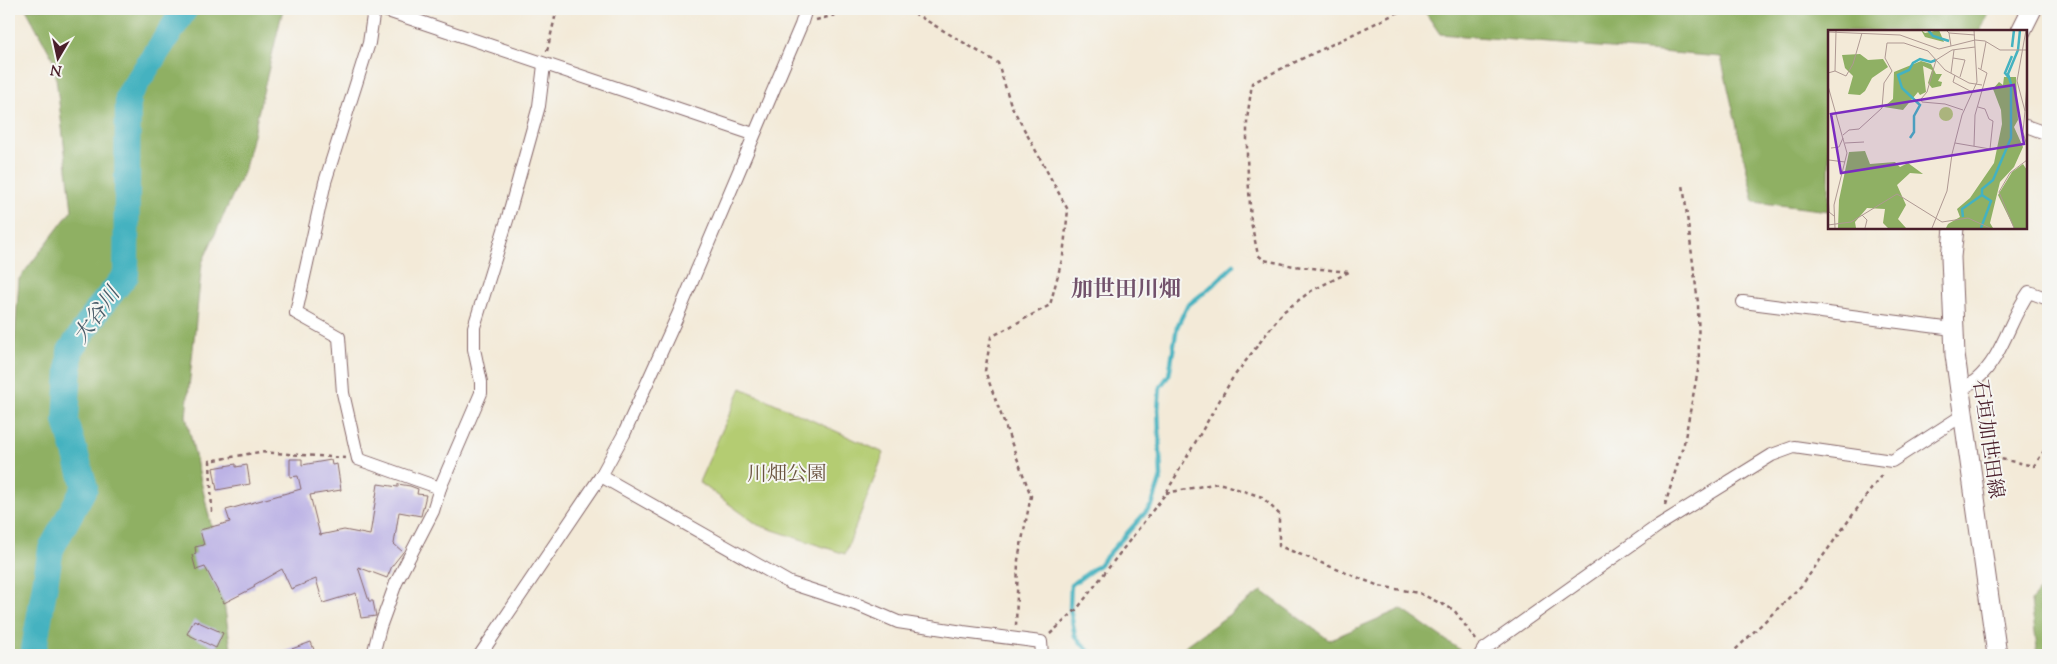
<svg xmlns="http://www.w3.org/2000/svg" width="2057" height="664" font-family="'Sorts Mill Goudy','Noto Serif JP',serif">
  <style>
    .green { fill: #b4cc72; stroke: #7f764e }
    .forest { fill: #8fb064; stroke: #6c6848 }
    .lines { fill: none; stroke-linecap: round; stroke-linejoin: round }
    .stream { stroke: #44b2c0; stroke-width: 4.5 }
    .river { stroke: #44b2c0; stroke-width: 26 }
    .building { fill: #bcb2e5 }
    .street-casing { stroke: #856668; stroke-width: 14 }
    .primary-casing { stroke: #856668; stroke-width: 21 }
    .path { stroke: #856668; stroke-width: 2.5; stroke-dasharray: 4 4; stroke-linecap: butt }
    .street { stroke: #fff; stroke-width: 12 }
    .primary { stroke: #fff; stroke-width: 19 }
    .labels { text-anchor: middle; stroke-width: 4; stroke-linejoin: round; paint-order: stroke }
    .street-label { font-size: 20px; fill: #4a1f2b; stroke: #f6f6f2 }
    .park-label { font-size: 20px; fill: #6a5340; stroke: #f6f6f2 }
    .water-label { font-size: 21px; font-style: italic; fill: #485a67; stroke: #f6f6f2 }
    .quarter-label { font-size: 22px; font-weight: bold; fill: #72526c; stroke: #f6f6f2 }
    .inset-river { fill: none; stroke: #44b2c0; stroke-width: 2.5 }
    .inset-road { fill: none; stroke: #af9993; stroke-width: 1 }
    .view { fill: #7b2cbf; fill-opacity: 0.15; stroke: #7b2cbf; stroke-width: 2.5 }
    .inset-edge { fill: none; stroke: #4a1f2b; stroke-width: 2.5 }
  </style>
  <rect width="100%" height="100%" fill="#f6f6f2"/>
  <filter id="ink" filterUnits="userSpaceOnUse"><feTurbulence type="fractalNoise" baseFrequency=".02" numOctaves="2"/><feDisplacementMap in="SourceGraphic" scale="10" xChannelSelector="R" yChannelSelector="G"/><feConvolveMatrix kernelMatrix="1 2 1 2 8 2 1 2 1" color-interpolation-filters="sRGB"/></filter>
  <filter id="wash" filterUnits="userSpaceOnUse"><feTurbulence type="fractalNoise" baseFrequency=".0096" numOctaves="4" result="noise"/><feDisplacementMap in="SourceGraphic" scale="20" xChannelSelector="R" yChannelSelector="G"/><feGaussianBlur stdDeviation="1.12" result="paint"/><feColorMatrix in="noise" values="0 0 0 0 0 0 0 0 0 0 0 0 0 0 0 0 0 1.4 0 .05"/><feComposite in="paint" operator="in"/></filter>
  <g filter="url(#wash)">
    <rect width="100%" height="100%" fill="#f3ead8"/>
    <path class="green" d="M741,388L884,453L845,554L758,525L699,482Z"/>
    <g class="forest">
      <path d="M26,9H283L245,168L202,263L186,416L214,538L232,655H9V422L19,279L72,210L54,61Z"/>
      <path d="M1423,9H1990L1980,31H1830L1829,211L1754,202L1721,57L1440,34Z"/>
      <path d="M2048,580V655H2038L2031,601Z"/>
      <path d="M1262,591L1329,640L1401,609L1466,654L1173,655Z"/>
    </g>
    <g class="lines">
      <path class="stream" d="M1092,655L1075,636L1070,608L1071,585L1099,565L1152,505L1161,477L1158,409L1160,387L1169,375L1177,327L1187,306L1211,287L1234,265"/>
      <path class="river" d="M33,655L51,549L85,487L66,421L70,351L99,308L126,275L128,96L185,9"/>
    </g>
    <g id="blocks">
      <g class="building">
        <path d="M290,459H302V465L331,460L332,465L337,464L341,490L310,495L320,535L344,530L370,535L378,484L398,487V484L410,486L418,489L417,494L426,495L421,516L399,512L394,544L403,552L392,566L387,578L358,567L369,601H373L376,616L361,618L356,593L323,603L316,579L291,589L282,569L254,585L255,587L224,603L205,567L196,570L192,555L196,554L195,547L204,545L200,530L230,522L226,510L301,489L298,476L290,477Z"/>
        <path d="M236,464V467L247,465L250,484L217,490L213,468Z"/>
        <path d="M194,620L223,633L216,648L187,634Z"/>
        <path d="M311,642L316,655H279L278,654Z"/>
      </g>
    </g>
  </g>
  <g filter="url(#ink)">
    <use href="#blocks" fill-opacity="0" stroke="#856668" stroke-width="1"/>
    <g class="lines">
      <defs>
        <g id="street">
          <path d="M374,9L369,43L325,182L296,313L339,337L343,393L358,459L440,488"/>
          <path d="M382,9L753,134"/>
          <path d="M2026,126L2048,134"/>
          <path d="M1743,302L1953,329"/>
          <path d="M1959,390C1965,387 1971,384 1976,380C2003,357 2009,320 2029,292L2048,299"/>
          <path d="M601,476L790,583L861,606L898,622L963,632L1041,642L1042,655"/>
          <path d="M373,655L380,627L396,583L433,511L440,488L481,393V382L474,349V327L508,217L539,106L544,65"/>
          <path d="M480,655L601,476L624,434L677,317L801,25L806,9"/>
          <path d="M1480,655L1483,650L1659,525L1772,455L1794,447L1892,461L1963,415"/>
        </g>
        <g id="primary">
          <path d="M2021,31L2032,9"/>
          <path d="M1954,228L1951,257L1955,355L1997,655"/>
        </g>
      </defs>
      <use href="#street" class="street-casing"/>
      <use href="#primary" class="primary-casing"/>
      <g class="path">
        <path d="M907,9L998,63L1011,105L1068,210L1063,256L1050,305L991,337L985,371L1031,496L1018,560L1016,627"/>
        <path d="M816,20L858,9"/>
        <path d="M547,51L557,9"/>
        <path d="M1348,272L1294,266L1264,260L1258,255L1251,222L1247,158V120L1252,83L1405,9"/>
        <path d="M1986,456L2034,466L2048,445"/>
        <path d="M1166,493L1219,483L1262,497L1279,514V546L1379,586L1419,593L1454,610L1476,640"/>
        <path d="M1665,505L1684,443L1699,365L1698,303L1683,184"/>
        <path d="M212,512L210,461L259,452L346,458"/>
        <path d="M1050,634L1077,609L1166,493L1232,379L1283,312L1311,291L1349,272"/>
        <path d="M1730,655L1802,585L1883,473"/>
      </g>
      <use href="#street" class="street"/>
      <use href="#primary" class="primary"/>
    </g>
  </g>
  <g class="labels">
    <g class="street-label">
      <text transform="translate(1989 439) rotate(82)" y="7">石垣加世田線</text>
    </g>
    <g class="park-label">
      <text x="787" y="480">川畑公園</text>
    </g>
    <g class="water-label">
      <text transform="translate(96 315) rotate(-54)" y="7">大谷川</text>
    </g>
    <g class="quarter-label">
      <text x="1126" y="296">加世田川畑</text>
    </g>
  </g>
  <g transform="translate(1828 30)">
    <rect width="199" height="199" fill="#f3ead8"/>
    <path d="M111 84a7 7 0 1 1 14 0a7 7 0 1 1-14 0Z" fill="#b4cc72"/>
    <path d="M93,0L97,3L111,0L116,12L97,7ZM32,24L40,30L55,29L60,37L44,48L37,61L32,65L20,64L25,46L17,38L14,25ZM93,31L103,34L108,44H114L110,51L114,52L113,56L104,58L100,53L104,40L95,36L98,62L92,65L90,62L75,80L56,77L65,69L66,42ZM176,47H188L190,90L186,97L195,117L186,137L172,152L162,193L165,198H118L120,194L132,187L129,179L142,168L166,133L174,94L173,80L165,59L171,52L175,55ZM37,121L42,134L67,132L72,137L80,133L95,144L82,143L69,155L78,175L70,189L78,198H60L55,193L57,179L39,178L27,192L28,198H10L11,170L21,122ZM195,134L199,140V198H186L170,165L184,142Z" fill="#8fb064"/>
    <path class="inset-river" d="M100,0L105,6L121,11M184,17L186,0M182,49L177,43L184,26M82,108L86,102V86L92,75L74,58L70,45L81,40L85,33L92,29L103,32L108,30M135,187L134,179L154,165M153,198L163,171L154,165V159L165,150L183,108V54L180,44L190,20L192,0"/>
    <path class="inset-road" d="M118,0L121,3L123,16M198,0L189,51L197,81L195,102L199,116M0,2L72,5L111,19L147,10L157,11L172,20H199M121,3L147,5M125,28L137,30L132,47M153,39L158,12M7,41L18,46L25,34L34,3M0,43L7,41L8,1M123,43L126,20M127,45L125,52L144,62M0,56L19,123L6,175L7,198M135,80L117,74L94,72L93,69L99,62L108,30L124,20L147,17M197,81L199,54M15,105L21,100L31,99L54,78L56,53L64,41L57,28L59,13H76L100,21L117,40L141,53L154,55M17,113L36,112M127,113L162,119L165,91L161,89L157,79L150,77M146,116L147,85L159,43L150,38M3,118L11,117L15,108M1,130L17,132M0,164L1,182L6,186M34,185L39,190L37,198M0,195L23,192L69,164L114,192L140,188L162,198M104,198L119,161L124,124L134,85L149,52L146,0M186,198L171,162L182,143L199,130"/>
    <path class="view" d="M186,55L196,114L13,143L3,84Z"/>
    <rect width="199" height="199" class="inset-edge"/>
  </g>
  <rect width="2057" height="664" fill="none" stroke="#f6f6f2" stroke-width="30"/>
  <g transform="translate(58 58) rotate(189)" stroke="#f6f6f2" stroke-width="4" paint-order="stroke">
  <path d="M0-4L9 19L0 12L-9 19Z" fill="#4a1f2b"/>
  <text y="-8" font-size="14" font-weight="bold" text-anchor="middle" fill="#4a1f2b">N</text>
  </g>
</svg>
